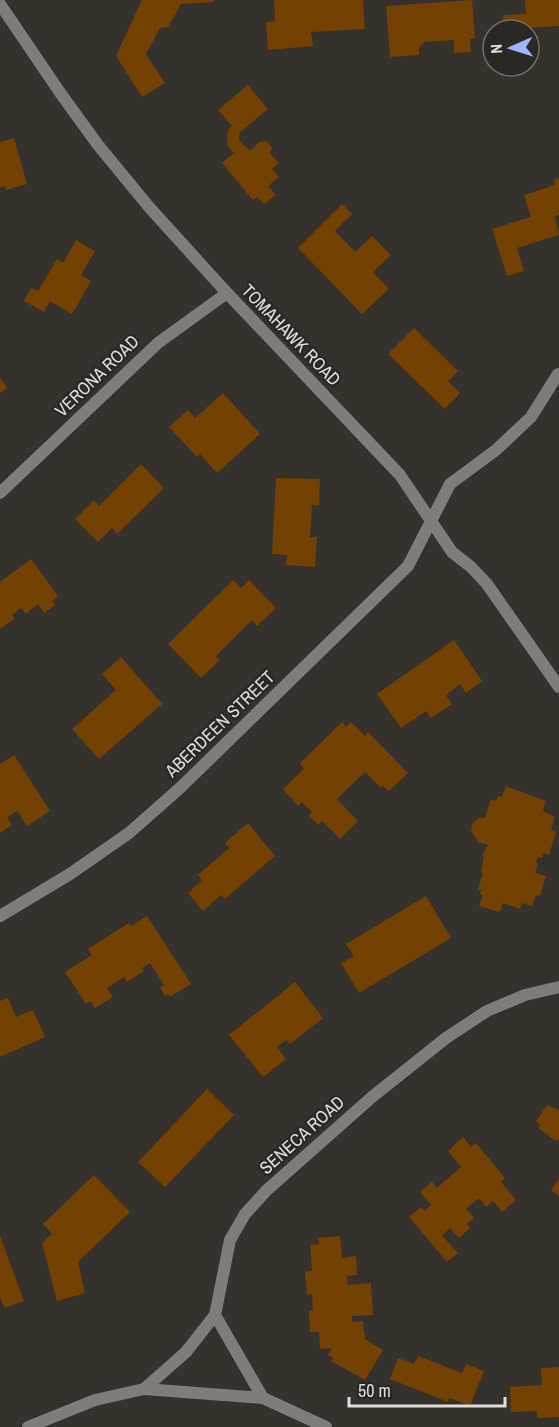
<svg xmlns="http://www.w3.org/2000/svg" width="559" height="1427" font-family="'Archivo Narrow',sans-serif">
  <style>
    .building { fill: #734101 }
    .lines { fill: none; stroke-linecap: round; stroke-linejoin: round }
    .minor { stroke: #7f7d7a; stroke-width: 12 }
    .tertiary { stroke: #7f7d7a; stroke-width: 12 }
    .labels { text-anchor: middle; stroke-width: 4.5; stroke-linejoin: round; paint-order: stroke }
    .street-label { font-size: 18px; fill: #e0ddda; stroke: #2b2723 }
  </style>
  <rect width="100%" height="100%" fill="#35312d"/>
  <g class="building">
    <path d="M142,0H214V2L181,4L168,27L160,28L146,54L165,83L142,97L116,56Z"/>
    <path d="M274,0H363L365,29L311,32L313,46L268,50L266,22L275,21Z"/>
    <path d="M472,0L475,38L470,39L471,52L454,53V40L424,42L419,48V55L390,57L386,6Z"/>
    <path d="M525,0H559V26L530,28V30H504L503,15L526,14Z"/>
    <path d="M248,85L268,109L239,133V140L250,151L259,142L266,141L272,148L270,153L279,163L272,169L279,177L268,186L276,195L264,204L257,197L253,200L222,163L234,153L227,145L228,130L232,126L218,110Z"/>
    <path d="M14,138L27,184L6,190L5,186L0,188V142Z"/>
    <path d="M559,178V215L555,216L559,235L517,248L524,271L507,276L492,229L531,217L524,195L555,185L554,180Z"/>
    <path d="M342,204L352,214L335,231L355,252L372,236L391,255L373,272L389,289L362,314L298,248Z"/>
    <path d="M76,240L95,251L81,275L91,281L72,314L50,301L44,312L24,301L31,288L38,291L57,259L63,263Z"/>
    <path d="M414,328L458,371L448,381L460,393L445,409L388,354Z"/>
    <path d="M0,377L7,388L0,393Z"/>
    <path d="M223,393L260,434L217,473L200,454L197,457L169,427L188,410L195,418Z"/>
    <path d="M141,464L164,488L117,534L112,528L98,542L75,519L94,500L99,506Z"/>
    <path d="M276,478L320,479L319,506L312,505L310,537H317L315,567L286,565L287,555L272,554Z"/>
    <path d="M31,559L58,596L52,601L55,605L44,613L38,604L26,614L21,608L12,615L15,618L0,629V582Z"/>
    <path d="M233,580L241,588L249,580L276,608L257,626L252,620L216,656L220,660L201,678L168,644Z"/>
    <path d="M454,640L482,681L466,693L460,684L446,695L452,704L431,718L426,711L401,728L377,694Z"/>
    <path d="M121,657L162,704L99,759L72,729L116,690L102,674Z"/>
    <path d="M342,722L346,727L351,722L365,736L368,732L408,773L389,791L383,786L381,788L365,772L337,799L358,821L340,839L322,821L318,825L309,815L312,812L302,802L298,806L283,789L304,769L300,763Z"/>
    <path d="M14,755L50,811L27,826L17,811L7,818L12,825L0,833V764Z"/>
    <path d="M506,786L546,801L543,811L555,817L551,830L556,832L549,855L544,853L542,858L538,857L536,862L538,863L535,873L546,876L540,896L536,895L532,906L522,903L520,909L503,903L500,912L479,906L483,895L480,894L481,890L478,889L483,873H481L484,856H482L488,845L478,842L471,830L473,823L479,818H485L491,799L496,801L498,796L502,797Z"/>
    <path d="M248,823L275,856L225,899L221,895L203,911L188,893L202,880L198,875L229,848L225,843Z"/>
    <path d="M426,896L451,938L359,993L341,963L354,956L346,944Z"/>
    <path d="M147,916L191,984L170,997L168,994L165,996L160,987L164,985L150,963L142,968L144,971L127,982L124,977L107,988L113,997L95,1008L90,1001L86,1004L65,972L92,955L88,949L129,923L131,926Z"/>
    <path d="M295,982L323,1018L290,1044L286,1040L277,1047L286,1059L263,1077L229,1035Z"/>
    <path d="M8,998L16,1017L33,1010L45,1037L0,1057V1001Z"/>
    <path d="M207,1089L234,1115L165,1187L138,1162Z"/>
    <path d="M547,1105L559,1110V1138L556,1141L538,1128L540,1125L536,1121Z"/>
    <path d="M463,1137L471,1147L476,1143L505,1178L501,1182L516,1200L502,1212L493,1201L486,1207L479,1198L466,1209L474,1218L467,1224L470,1228L459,1238L450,1228L442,1235L458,1253L447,1262L409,1217L421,1207L424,1211L431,1205L420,1192L432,1182L437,1188L461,1167L448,1151Z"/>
    <path d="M94,1175L130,1212L78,1262L85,1293L57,1301L42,1243L52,1234L43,1224Z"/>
    <path d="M559,1179V1196L551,1190Z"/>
    <path d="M0,1236L24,1301L4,1308L0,1297Z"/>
    <path d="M340,1236L342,1258L356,1256L357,1275L347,1276L348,1285L371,1283L373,1315L352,1316V1322L363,1321L365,1339L383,1350L365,1380L331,1361L333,1358L328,1355L332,1348L320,1349L319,1332H310L309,1311L313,1310L312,1294L307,1295L305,1272L312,1271L310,1245L319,1244L318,1238Z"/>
    <path d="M418,1356L462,1373L466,1364L484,1371L470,1406L449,1398L448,1402L390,1379L398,1358L414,1364Z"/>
    <path d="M559,1367V1417L537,1418V1411L511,1412L510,1387L542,1385L541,1368Z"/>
  </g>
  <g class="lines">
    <g class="minor">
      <path d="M0,493L158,343L227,293"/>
      <path d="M0,916L70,874L129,833L180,788L408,566L450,484L496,450L531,417L558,374"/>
      <path d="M144,1389L186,1352L215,1315"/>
      <path d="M263,1398L215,1315L230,1240L245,1214L267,1190L372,1097L446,1038L487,1011L525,995L559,987"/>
      <path d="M28,1427L95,1400L144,1389L263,1398L326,1427"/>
    </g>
    <path class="tertiary" d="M0,4L61,94L98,145L149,207L227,293L400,475L452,552L471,567L487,584L559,687"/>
  </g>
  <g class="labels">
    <g class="street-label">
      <text transform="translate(291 335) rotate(46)" y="6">TOMAHAWK ROAD</text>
      <text transform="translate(97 376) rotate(-44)" y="6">VERONA ROAD</text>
      <text transform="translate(220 724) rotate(-44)" y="6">ABERDEEN STREET</text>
      <text transform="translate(302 1135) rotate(-42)" y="6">SENECA ROAD</text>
    </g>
  </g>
  <g transform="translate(511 48) rotate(267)"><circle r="28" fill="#2b2723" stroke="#73706c" stroke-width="1.5"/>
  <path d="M0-4.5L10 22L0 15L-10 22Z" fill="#a0b3fd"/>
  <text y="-9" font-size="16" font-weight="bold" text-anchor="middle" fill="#e0ddda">N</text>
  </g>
  <path d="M349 1397v9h156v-9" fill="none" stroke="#e0ddda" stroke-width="3"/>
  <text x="358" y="1397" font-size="18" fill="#e0ddda" stroke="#2b2723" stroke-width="4.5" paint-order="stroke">50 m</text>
</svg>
